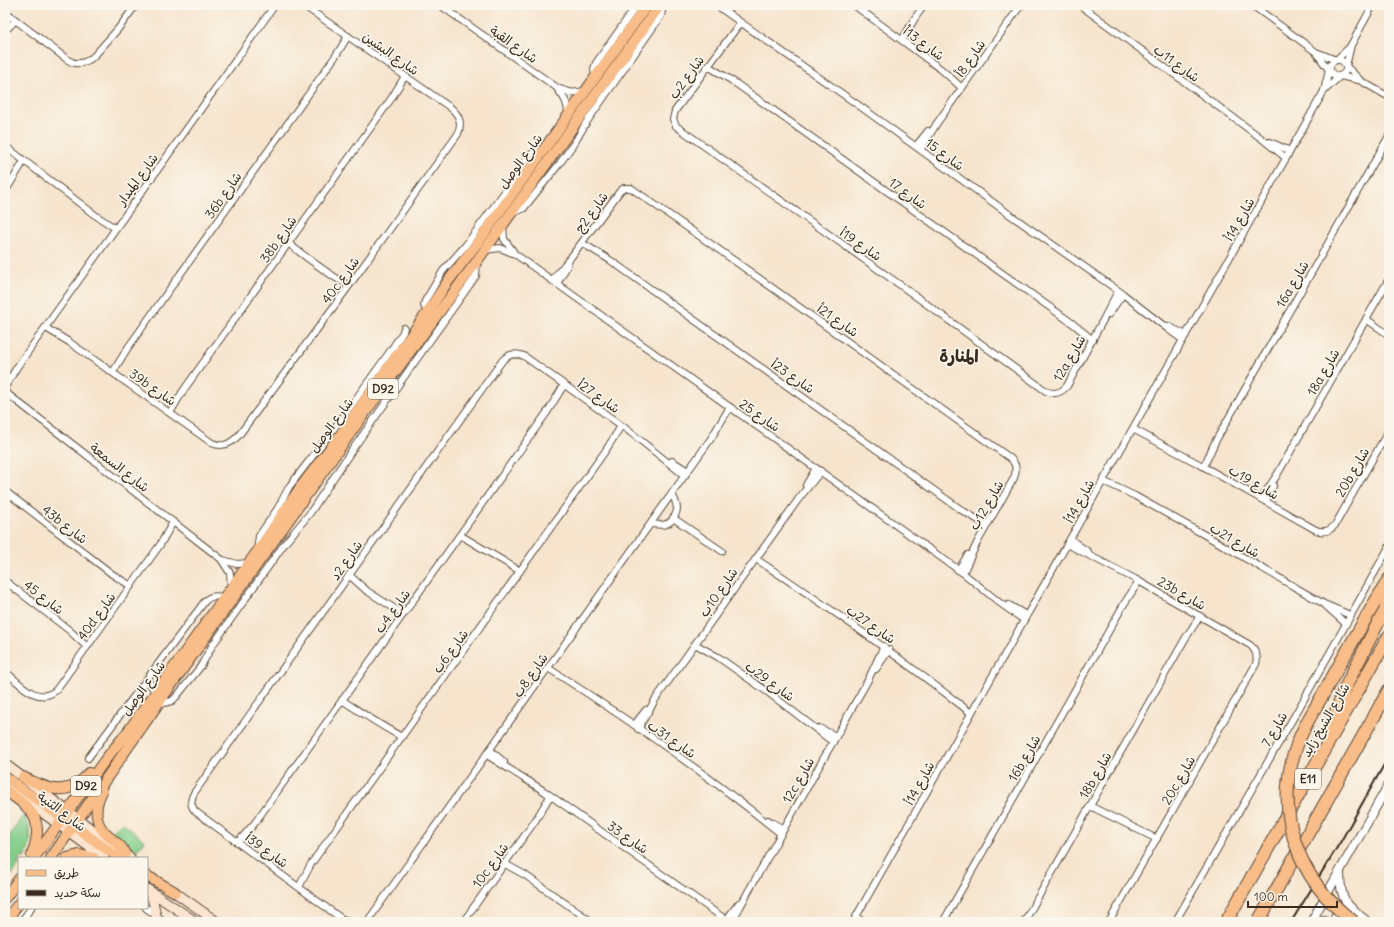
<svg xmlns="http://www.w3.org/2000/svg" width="1394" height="927" font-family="Delius,'Playpen Sans Arabic',sans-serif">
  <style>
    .grass { fill: #83cd8a; stroke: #5f7c54 }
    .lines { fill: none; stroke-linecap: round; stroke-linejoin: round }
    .minor-casing { stroke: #574638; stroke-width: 8 }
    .tertiary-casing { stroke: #574638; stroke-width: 10 }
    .secondary-casing { stroke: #574638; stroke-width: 11 }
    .primary-casing { stroke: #574638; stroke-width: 12 }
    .motorway-casing { stroke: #574638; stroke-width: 14 }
    .minor { stroke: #fff; stroke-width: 6 }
    .tertiary { stroke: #fff; stroke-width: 8 }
    .secondary { stroke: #fce5d0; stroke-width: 9 }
    .primary { stroke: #f8bd89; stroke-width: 10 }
    .motorway { stroke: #f8bd89; stroke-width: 12 }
    .rail { stroke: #3b2a1e; stroke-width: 2 }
    .motorway-bridge-casing { stroke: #574638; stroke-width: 14; stroke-linecap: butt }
    .motorway-bridge { stroke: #f8bd89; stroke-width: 12 }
    .labels { text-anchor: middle; stroke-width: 3.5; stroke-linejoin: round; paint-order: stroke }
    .shield { fill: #fbf7ec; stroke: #75685c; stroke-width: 1 }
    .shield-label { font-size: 12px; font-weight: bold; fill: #3b2a1e }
    .street-label { font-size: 13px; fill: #3b2a1e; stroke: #fbf7ec }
    .district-label { font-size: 17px; font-weight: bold; fill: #3b2a1e; stroke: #fbf7ec }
  </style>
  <rect width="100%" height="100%" fill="#fbf7ec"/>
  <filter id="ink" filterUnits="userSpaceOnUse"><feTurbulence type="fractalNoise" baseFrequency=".025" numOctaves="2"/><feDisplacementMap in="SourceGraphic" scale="8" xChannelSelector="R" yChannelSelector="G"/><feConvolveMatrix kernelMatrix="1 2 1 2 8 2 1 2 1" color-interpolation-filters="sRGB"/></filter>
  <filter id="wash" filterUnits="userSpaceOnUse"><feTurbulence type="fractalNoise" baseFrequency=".012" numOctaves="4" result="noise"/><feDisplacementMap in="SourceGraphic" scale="16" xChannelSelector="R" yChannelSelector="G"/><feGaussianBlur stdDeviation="0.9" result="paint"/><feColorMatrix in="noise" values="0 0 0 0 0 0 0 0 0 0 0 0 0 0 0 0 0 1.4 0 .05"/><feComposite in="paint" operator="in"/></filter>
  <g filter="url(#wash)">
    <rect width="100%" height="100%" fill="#f6e4cd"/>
    <g class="grass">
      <path d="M24,814C31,831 34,842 24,858H19V865L12,875L5,870V842Z"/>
      <path d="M122,822L145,841L136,851L119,839L112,832Z"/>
    </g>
  </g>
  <g filter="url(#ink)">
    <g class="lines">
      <defs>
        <g id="minor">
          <path d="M440,5L556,87C567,93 574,94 586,90"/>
          <path d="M716,5L861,107L1009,214L1123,294L1168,329L1183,340"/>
          <path d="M854,5L942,70L962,88"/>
          <path d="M1080,5L1261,138L1286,158"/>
          <path d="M1252,5L1316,52L1336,60"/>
          <path d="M1373,5L1351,45L1346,66L1361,81L1389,97"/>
          <path d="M5,12L68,60C77,66 86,63 94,56L118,29L136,5"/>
          <path d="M5,23L10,15"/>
          <path d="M740,23L675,111L673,119L676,126L903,287L1046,391C1054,395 1061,393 1067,386L1103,320L1118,291"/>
          <path d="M5,31L16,20"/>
          <path d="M902,40L915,18L924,5"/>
          <path d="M1317,54L1329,70"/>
          <circle cx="1338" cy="68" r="8"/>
          <path d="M1336,60L1350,47"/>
          <path d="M708,66L731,80L1072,323L1093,340"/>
          <path d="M595,78L594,69L596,63L637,5"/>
          <path d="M558,90C565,98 568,104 568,116"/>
          <path d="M1324,91L1340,76L1358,80"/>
          <path d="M1270,142L1290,151"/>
          <path d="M5,146L95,215L115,228"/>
          <path d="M916,146L928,131"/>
          <path d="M921,149L937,123L1021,5"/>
          <path d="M5,192L24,161"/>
          <path d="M511,214L524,208L560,163L575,142L586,123L661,16L663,5"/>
          <path d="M503,226L504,239L513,251"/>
          <path d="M288,243C308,259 327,273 349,286"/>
          <path d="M582,243L610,260L963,511L987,525"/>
          <path d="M485,250L500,248L515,254L963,573L1000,603L1024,620"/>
          <path d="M552,280L571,257L620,191L624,188H631L718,249L1010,458C1016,463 1017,470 1014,478L977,543L963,573"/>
          <path d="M557,284L568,264"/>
          <path d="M427,313L424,305L425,301L443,271L465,246L506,190L528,157L534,152L543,150"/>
          <path d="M1109,314L1123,294"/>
          <path d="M1366,319L1389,335"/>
          <path d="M1168,326L1186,335"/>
          <path d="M46,328L69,342L212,443C223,448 231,444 239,435L346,290L458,134C462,123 460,116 451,108L303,5"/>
          <path d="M391,350L403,332L404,328"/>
          <path d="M113,372L127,349L337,54L348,36"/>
          <path d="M5,387L17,367L275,5"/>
          <path d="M5,392L221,559L230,573L231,587"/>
          <path d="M170,413L183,391L391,99L405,76"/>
          <path d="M1133,429L1199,464L1316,530C1324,533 1330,531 1335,525L1389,430"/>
          <path d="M672,461L688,471"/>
          <path d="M1204,466L1215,442L1389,136"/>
          <path d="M1103,481L1135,496L1219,543L1324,604L1350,615"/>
          <path d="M806,485L816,468"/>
          <path d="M5,491L112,574L131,586"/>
          <path d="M1261,499L1277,475L1389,279"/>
          <path d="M1266,501L1273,486"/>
          <path d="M673,518L722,551"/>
          <path d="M651,524C661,525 667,527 674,518C675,515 677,512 677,509C677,504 674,498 672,493"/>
          <path d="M460,535L520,571"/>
          <path d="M1070,539L1088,552"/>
          <path d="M1067,544L1135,579L1250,645C1256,650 1258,656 1256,664L1109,922"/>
          <path d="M257,550L259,536L278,508L289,487L345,414L391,350L402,348"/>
          <path d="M756,559C830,608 901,658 971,713"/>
          <path d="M223,560L237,564L248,563"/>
          <path d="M958,570L968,555"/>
          <path d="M349,575L367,591L403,614"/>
          <path d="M5,581L69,630L87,647"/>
          <path d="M1009,605L1026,615"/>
          <path d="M1326,606L1345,623"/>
          <path d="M695,644L718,657L769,693L833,742"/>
          <path d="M548,668C628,719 707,774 781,834"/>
          <path d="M876,669L889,650"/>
          <path d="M5,671C19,683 38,706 56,690L160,545L173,522"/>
          <path d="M148,678L151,686L156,693"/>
          <path d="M342,700C362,713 381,726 402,737"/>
          <path d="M160,701L164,703L172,701L177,696L201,666L212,646L285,543L310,513L352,450L476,276L477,261"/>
          <path d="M634,725L646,710"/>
          <path d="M819,728L836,736"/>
          <path d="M638,729L655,700L800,497L821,471"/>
          <path d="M490,750L504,762"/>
          <path d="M487,755L544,791L729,922"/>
          <path d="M88,758L205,601C211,595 216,596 224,597"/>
          <path d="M1090,806L1157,839"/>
          <path d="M768,820L784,829"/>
          <path d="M238,842L254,824L548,411L564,385"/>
          <path d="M505,864L525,875L592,922"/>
          <path d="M5,873V872"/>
          <path d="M299,887L311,864L606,450L621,426"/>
          <path d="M146,908L165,922"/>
          <path d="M856,917L864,922"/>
          <path d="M343,919L354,922"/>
          <path d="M726,920L739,903"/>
          <path d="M21,922L31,908"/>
          <path d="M346,922L196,812C190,806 190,800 194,793L502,361C508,354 516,353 524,356L625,428L685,476"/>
          <path d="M367,922L710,440L730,407"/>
          <path d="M463,922L535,821L550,796"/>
          <path d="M732,922L748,892L868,680L884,646"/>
          <path d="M853,922L1324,91L1329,70"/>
          <path d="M943,922L1124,604L1139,581"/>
          <path d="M1024,922L1185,639L1200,616"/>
          <path d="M1175,922L1299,708L1389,547"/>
        </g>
        <g id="tertiary">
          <path d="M1340,872C1340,901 1346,905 1368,922"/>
          <path d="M1311,922L1389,784"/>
          <path d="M1315,922L1323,920L1333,922"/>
          <path d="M1335,922C1334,915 1338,910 1344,909"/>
        </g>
        <g id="secondary">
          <path d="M5,764L130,858"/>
          <path d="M5,785L104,858"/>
          <path d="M169,888L217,922"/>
          <path d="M147,889L196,922"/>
          <path d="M148,890L153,901L156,916"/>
        </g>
        <g id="primary">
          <path d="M5,777L119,858"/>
          <path d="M23,777C48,789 68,799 89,773"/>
          <path d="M5,790C33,810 45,819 32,855"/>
          <path d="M102,791C94,807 94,824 108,836C116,843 121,844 125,854"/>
          <path d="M34,858L105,760L129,730L257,552L300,488L341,434L427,313L446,284L478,242L647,5"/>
          <path d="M51,858L160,701L366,411L477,261L660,5"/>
          <path d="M67,858L79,855L94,858"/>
          <path d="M147,876L175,892"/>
          <path d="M5,898L19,879"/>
          <path d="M5,922L19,903"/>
        </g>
        <g id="motorway">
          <path d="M1374,604L1389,579"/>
          <path d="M1329,731L1344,690L1389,601"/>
          <path d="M1226,922L1389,636"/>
          <path d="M1258,922L1389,690"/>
        </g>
      </defs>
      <use href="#minor" class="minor-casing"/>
      <use href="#tertiary" class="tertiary-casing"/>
      <use href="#secondary" class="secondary-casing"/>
      <use href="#primary" class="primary-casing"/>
      <use href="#motorway" class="motorway-casing"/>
      <use href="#minor" class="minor"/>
      <use href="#tertiary" class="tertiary"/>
      <use href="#secondary" class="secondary"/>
      <use href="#primary" class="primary"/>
      <use href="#motorway" class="motorway"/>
      <path class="rail" d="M1291,922L1341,841L1389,756"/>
      <defs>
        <path id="motorway-bridge" d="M1354,922C1297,880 1272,810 1298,742C1305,723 1317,706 1326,689C1342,660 1358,632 1374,604"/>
      </defs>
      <use href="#motorway-bridge" class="motorway-bridge-casing"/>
      <use href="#motorway-bridge" class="motorway-bridge"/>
    </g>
  </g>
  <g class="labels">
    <g class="shield">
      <rect x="368" y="379" width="30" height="20" rx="3"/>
      <rect x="1295" y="769" width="26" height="20" rx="3"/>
      <rect x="71" y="776" width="30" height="20" rx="3"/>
    </g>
    <g class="shield-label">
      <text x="383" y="393">D92</text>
      <text x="1308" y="783">E11</text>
      <text x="86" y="790">D92</text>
    </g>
    <g class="street-label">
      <text transform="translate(924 43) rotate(37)" y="5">شارع 13أ</text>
      <text transform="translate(514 44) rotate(35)" y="5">شارع القبة</text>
      <text transform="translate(391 53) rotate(35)" y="5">شارع البشين</text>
      <text transform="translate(970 58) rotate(-55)" y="5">شارع 8أ</text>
      <text transform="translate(1177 63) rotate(36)" y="5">شارع 11ب</text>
      <text transform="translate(686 77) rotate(-54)" y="5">شارع 2ب</text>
      <text transform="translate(945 154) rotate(37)" y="5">شارع 15</text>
      <text transform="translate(520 161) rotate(-54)" y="5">شارع الوصل</text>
      <text transform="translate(137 179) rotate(-54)" y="5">شارع الميدار</text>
      <text transform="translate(908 193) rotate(36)" y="5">شارع 17</text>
      <text transform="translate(223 195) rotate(-55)" y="5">36b شارع</text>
      <text transform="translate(591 212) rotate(-54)" y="5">شارع 2ج</text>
      <text transform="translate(1239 219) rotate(-60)" y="5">شارع 14أ</text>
      <text transform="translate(278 239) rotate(-55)" y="5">38b شارع</text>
      <text transform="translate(861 244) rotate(35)" y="5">شارع 19أ</text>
      <text transform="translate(340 280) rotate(-54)" y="5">40c شارع</text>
      <text transform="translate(1292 284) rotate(-60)" y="5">16a شارع</text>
      <text transform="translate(838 320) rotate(35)" y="5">شارع 21أ</text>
      <text transform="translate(1069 358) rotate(-60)" y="5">12a شارع</text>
      <text transform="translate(1323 372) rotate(-60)" y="5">18a شارع</text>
      <text transform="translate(793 376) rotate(35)" y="5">شارع 23أ</text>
      <text transform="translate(153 387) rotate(35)" y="5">39b شارع</text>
      <text transform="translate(599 396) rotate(35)" y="5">شارع 27أ</text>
      <text transform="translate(760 415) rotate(35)" y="5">شارع 25</text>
      <text transform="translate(331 425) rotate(-54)" y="5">شارع الوصل</text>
      <text transform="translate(120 467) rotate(38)" y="5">شارع السمعة</text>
      <text transform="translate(1352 472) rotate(-60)" y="5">20b شارع</text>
      <text transform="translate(1254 482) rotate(30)" y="5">شارع 19ب</text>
      <text transform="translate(1079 501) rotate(-61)" y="5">شارع 14أ</text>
      <text transform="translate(986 505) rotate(-60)" y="5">شارع 12ب</text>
      <text transform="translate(65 524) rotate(38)" y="5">43b شارع</text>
      <text transform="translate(1235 540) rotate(30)" y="5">شارع 21ب</text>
      <text transform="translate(346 560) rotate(-55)" y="5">شارع 2د</text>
      <text transform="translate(718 592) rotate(-55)" y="5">شارع 10ب</text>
      <text transform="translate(1182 593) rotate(30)" y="5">23b شارع</text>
      <text transform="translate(44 597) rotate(38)" y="5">شارع 45</text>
      <text transform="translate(392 611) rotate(-54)" y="5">شارع 4ب</text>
      <text transform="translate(96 616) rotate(-54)" y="5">40d شارع</text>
      <text transform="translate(871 624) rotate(35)" y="5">شارع 27ب</text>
      <text transform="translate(450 651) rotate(-54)" y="5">شارع 6ب</text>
      <text transform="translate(530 675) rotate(-55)" y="5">شارع 8ب</text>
      <text transform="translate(770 681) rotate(36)" y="5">شارع 29ب</text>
      <text transform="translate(143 688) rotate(-54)" y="5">شارع الوصل</text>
      <text transform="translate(1325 720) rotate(-60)" y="5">شارع الشيخ زايد</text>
      <text transform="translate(1274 729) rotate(-60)" y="5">شارع 7</text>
      <text transform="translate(672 739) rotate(35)" y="5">شارع 31ب</text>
      <text transform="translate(1024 758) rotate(-60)" y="5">16b شارع</text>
      <text transform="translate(1095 775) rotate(-60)" y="5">18b شارع</text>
      <text transform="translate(798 780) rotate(-60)" y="5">12c شارع</text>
      <text transform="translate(1178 780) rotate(-60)" y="5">20c شارع</text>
      <text transform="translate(919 783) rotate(-61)" y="5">شارع 14أ</text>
      <text transform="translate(62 811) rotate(37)" y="5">شارع الثنية</text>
      <text transform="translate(628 837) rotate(35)" y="5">شارع 33</text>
      <text transform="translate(267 850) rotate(36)" y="5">شارع 39أ</text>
      <text transform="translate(490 865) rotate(-54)" y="5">10c شارع</text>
    </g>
    <g class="district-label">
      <text x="959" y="362">المنارة</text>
    </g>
  </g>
  <rect width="1394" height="927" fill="none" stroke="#fbf7ec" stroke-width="20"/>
  <rect x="18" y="857" width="130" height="52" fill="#fbf7ec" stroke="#aea59a"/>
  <rect x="26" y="870" width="20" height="6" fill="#f8bd89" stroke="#aea59a"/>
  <text x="54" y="877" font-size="12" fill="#3b2a1e">طريق</text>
  <rect x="26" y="890" width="20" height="6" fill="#3b2a1e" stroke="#aea59a"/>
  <text x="54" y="897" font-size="12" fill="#3b2a1e">سكة حديد</text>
  <path d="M1248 901v6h89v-6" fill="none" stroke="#3b2a1e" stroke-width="2"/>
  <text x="1254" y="901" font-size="12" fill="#3b2a1e" stroke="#fbf7ec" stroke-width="3" paint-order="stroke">100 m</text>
</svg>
